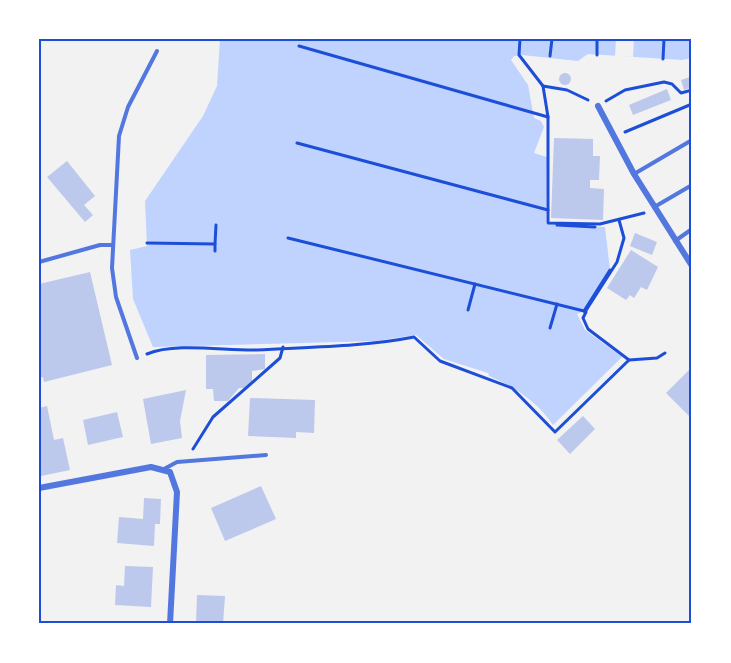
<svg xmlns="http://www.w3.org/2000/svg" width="731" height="663" font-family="Barlow,sans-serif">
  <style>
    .water { fill: #bfd3fe }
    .pier { fill: #f2f2f2 }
    .building { fill: #bdc9ec }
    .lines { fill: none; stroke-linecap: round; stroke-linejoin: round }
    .path { stroke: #1d4ed8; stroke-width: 3 }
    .service { stroke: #5277de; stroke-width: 4 }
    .minor { stroke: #5277de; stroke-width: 6 }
    .neatline { fill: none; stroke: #1d4ed8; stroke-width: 2 }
  </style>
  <rect width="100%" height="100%" fill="#f2f2f2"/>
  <path class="water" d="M220,39H692V58L682,60L588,54L578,61L522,55L514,56L511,60L528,85L534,118L541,121L544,127L534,153L547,157L546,224L605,227L610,270L584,311L577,314L585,330L622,357L553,425C538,402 515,387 489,376L488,373L444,359L416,335L375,341L153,347L133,299L130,250L147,246L145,201L203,116L217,86Z"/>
  <path class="pier" d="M616,39H634L633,57L615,56Z"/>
  <g class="building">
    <circle cx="565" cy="79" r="6"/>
    <path d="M690,77L692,87L684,90L681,80Z"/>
    <path d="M667,89L671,100L633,115L629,105Z"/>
    <path d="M554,138L593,139V156H600L599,180H590V188L604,189L603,220L551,218Z"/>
    <path d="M67,161L95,196L84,205L93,215L85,222L47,177Z"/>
    <path d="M635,233L657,242L652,255L630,246Z"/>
    <path d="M631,250L658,267L647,290L641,287L634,298L630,295L626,300L607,288Z"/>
    <path d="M90,272L112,365L44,382L43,377L39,378V284Z"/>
    <path d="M265,354V369L252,371V382L244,388H239L228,401H214L213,389H206V355Z"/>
    <path d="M692,367V419L666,393Z"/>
    <path d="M186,390L180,421L182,438L151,444L143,399Z"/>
    <path d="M250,398L315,400L314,433L296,432V438L248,436Z"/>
    <path d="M47,406L54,440L63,438L70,470L41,476L39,408Z"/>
    <path d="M117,412L123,437L88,445L83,420Z"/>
    <path d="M583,416L595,429L570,454L557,440Z"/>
    <path d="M261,486L276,519L225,541L211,508Z"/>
    <path d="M144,498L161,499L160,524H155L154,546L117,543L119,517L143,519Z"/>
    <path d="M125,566L153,567L151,607L115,605L116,585L124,586Z"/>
    <path d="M197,595L225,596L223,624H196Z"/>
  </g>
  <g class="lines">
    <g class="path">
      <path d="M520,39L519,55L543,86L567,90L588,100"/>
      <path d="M299,46L548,117"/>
      <path d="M597,55V39"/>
      <path d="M550,56L552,39"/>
      <path d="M663,59L664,39"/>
      <path d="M543,86L548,117V223L600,224L644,213"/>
      <path d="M606,101L625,90L664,82L672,84L681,93L692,90"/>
      <path d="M625,132L692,104"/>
      <path d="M297,143L548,210"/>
      <path d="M557,225L595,227"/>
      <path d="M288,238L584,311"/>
      <path d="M147,243L215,244L216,225"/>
      <path d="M215,251V244"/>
      <path d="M468,310L475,284"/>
      <path d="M584,311L610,270"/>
      <path d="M585,312L617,262L624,238L619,220"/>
      <path d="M550,328L557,304"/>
      <path d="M147,354C176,342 225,351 257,350C310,347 363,347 414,337L440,361L512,388L555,432L629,360L588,329L583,318L586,312"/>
      <path d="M629,360L657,358L665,353"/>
      <path d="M193,449L213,417L280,358L283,347"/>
    </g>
    <g class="service">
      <path d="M634,174L692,140"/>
      <path d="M656,206L692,185"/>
      <path d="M675,241L692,229"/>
      <path d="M39,262L100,245H112"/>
      <path d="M137,358L116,297L112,268L119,136L128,107L157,51"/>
      <path d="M164,469L177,462L266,455"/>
    </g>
    <g class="minor">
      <path d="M598,106L634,174L692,266"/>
      <path d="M39,488L151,467L170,472L177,492L170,624"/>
    </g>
  </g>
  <rect width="731" height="663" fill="none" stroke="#ffffff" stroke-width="81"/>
  <rect x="40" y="40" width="650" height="582" class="neatline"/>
</svg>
